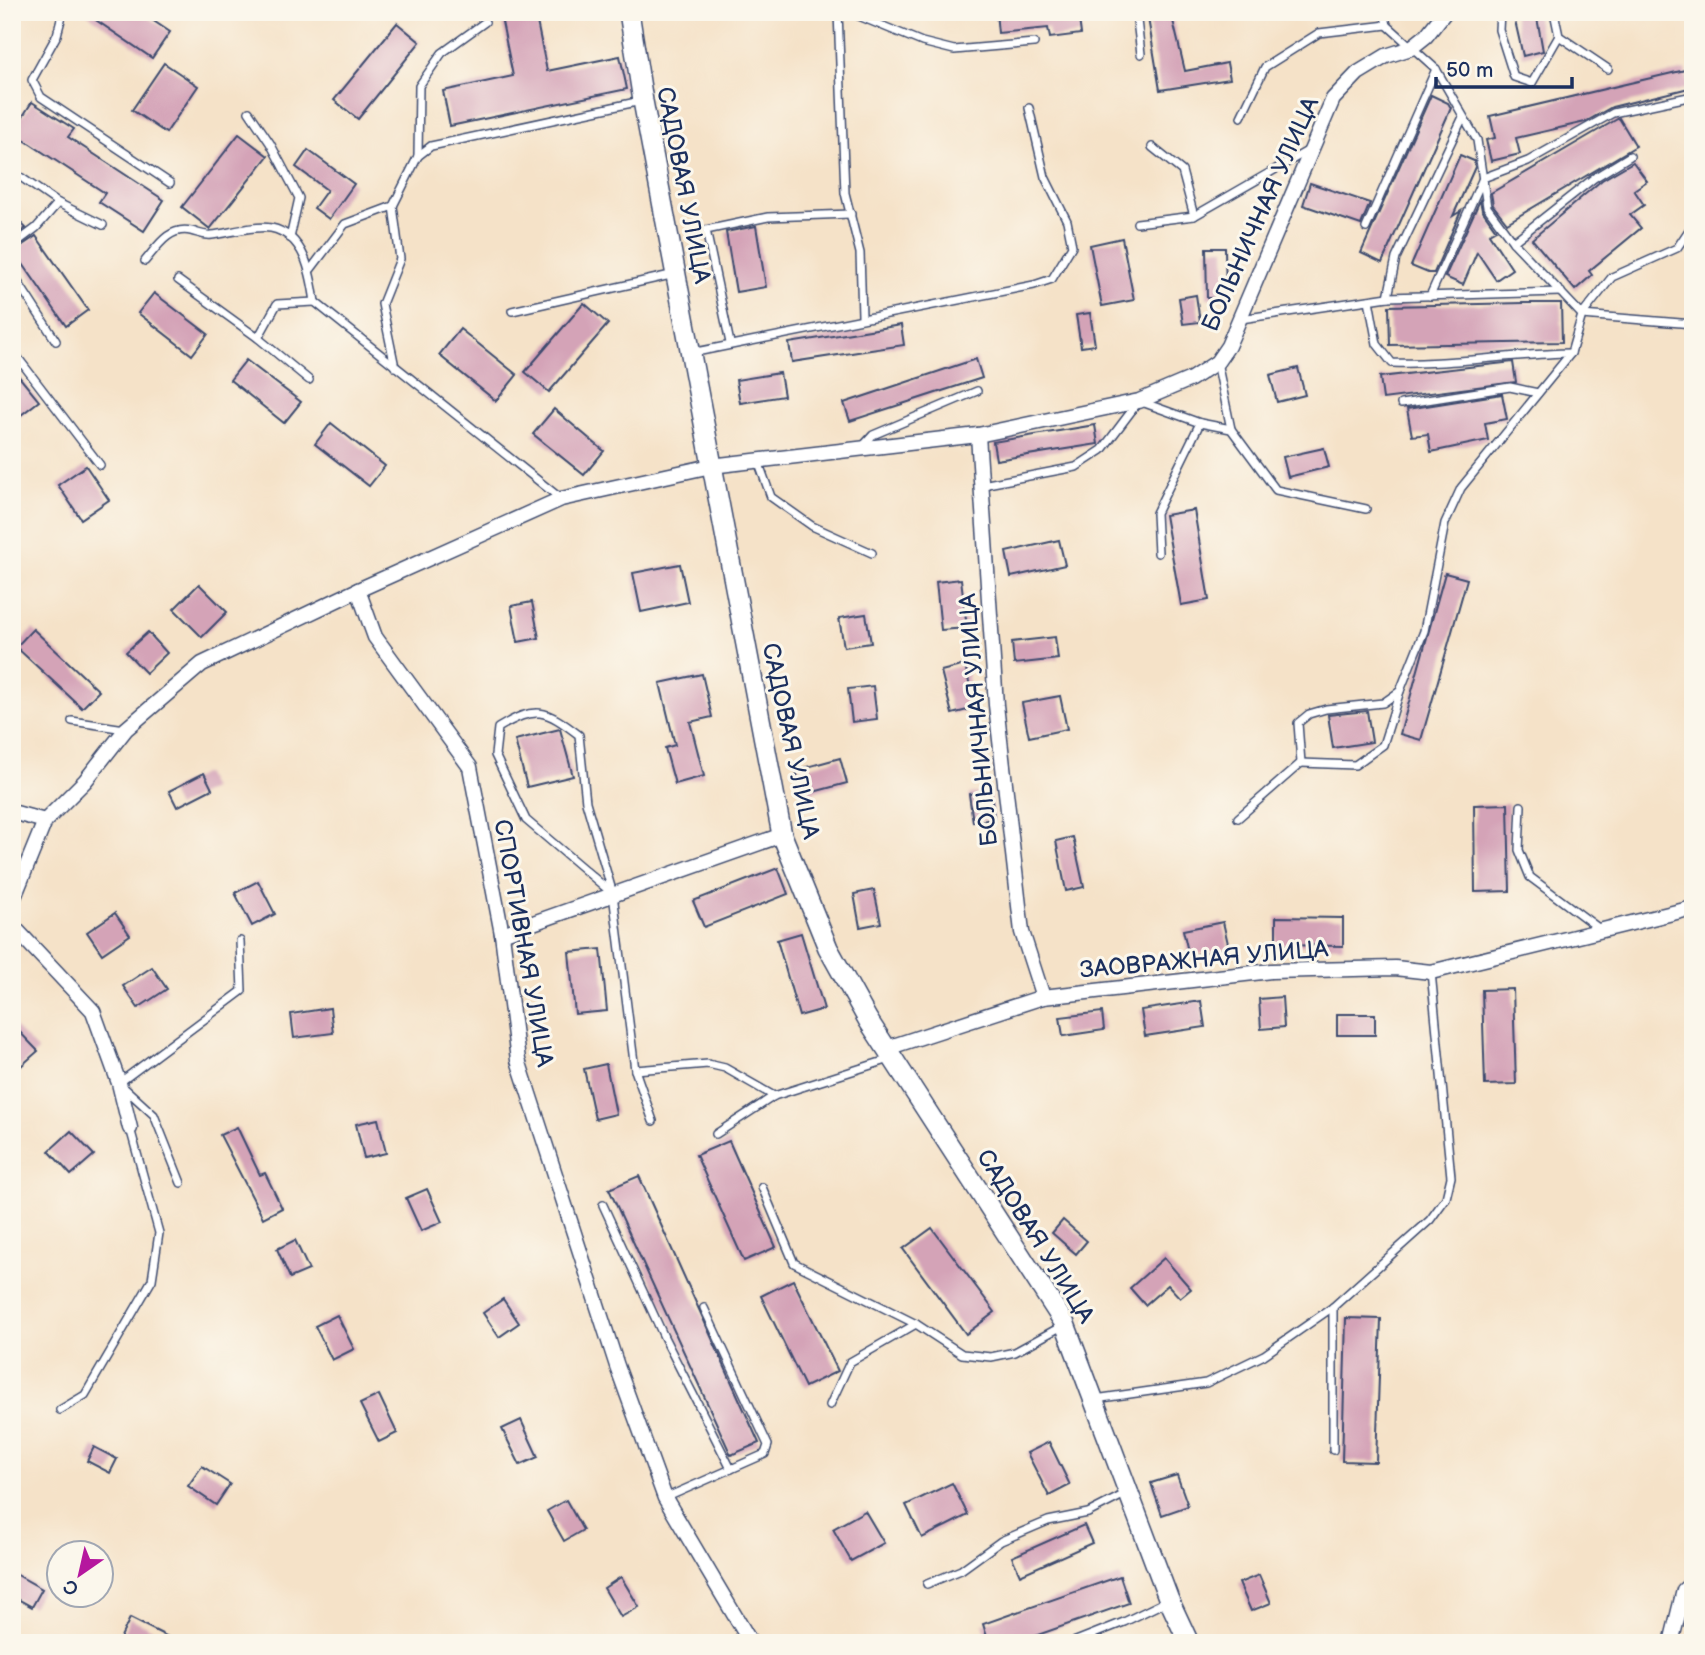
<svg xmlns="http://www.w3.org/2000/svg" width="1705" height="1655" font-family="'Balsamiq Sans',sans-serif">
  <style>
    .building { fill: #d4a3b7 }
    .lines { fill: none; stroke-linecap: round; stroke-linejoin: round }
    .service-casing { stroke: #3c4a6e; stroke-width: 10 }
    .minor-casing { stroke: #3c4a6e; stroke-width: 17 }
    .tertiary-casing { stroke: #3c4a6e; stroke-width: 22 }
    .service { stroke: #fff; stroke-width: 7 }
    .minor { stroke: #fff; stroke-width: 14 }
    .tertiary { stroke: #fff; stroke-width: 19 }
    .labels { text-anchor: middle; stroke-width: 6; stroke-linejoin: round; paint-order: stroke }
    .street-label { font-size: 24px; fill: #1b2f5e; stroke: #fbf7ec }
  </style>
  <rect width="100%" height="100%" fill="#fbf7ec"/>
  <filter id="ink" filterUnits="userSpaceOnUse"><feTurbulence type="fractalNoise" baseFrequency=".0143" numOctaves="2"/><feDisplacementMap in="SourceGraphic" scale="14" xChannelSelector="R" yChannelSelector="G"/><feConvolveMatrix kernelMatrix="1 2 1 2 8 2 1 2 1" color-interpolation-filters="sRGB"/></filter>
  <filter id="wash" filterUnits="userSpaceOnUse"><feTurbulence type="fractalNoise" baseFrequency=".00686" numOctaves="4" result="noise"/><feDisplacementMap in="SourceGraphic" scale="28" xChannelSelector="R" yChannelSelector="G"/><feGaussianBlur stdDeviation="1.57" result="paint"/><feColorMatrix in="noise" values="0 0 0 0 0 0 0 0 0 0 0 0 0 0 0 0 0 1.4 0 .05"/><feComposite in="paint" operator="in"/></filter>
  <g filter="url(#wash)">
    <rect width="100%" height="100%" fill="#f5e2c8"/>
    <g id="blocks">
      <g class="building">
        <path d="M84,12H140L170,32L152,58Z"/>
        <path d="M500,12H535L547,71L620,56L627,89L450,126L443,91L513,76Z"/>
        <path d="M996,12H1078L1081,34L1050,38L1048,28L998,33Z"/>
        <path d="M1147,12H1171L1185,71L1227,63L1230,79L1160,90Z"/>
        <path d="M1513,12H1536L1543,51L1523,56Z"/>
        <path d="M397,23L420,42L358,119L334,100Z"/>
        <path d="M164,63L198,86L166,133L132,110Z"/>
        <path d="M1685,70L1689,88L1612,107L1585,122L1516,138L1520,154L1491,161L1486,140L1495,138L1490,116Z"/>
        <path d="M1431,95L1448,103L1451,108L1382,263L1361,253Z"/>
        <path d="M32,102L74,129L68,137L164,200L144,231L99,202L105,193L12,132V110L23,116Z"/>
        <path d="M1619,118L1636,146L1507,223L1493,205L1491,193Z"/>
        <path d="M239,134L268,156L210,229L182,207Z"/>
        <path d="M308,150L354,184L329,219L314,208L327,190L296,167Z"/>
        <path d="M1460,155L1474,161L1475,167L1453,216L1461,211L1434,273H1428L1411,266Z"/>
        <path d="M1633,162L1647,181L1634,190L1644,205L1630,215L1641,228L1589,271L1592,275L1575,290L1532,239L1602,180Z"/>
        <path d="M1310,183L1370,203L1361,225L1303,205Z"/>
        <path d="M1480,200L1482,210L1496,230L1489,234L1512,269L1496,280L1477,252L1463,285L1445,277Z"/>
        <path d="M12,214L26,228L12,238Z"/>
        <path d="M756,226L766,287L736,292L726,232Z"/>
        <path d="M36,236L88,310L66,326L14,251Z"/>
        <path d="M1122,238L1134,300L1102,306L1090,245Z"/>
        <path d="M1206,248H1225L1226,298H1207Z"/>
        <path d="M154,293L208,334L192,355L138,313Z"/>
        <path d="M1196,295L1200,322L1183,324L1179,298Z"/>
        <path d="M584,303L608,324L549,392L525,372Z"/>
        <path d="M1524,303H1561L1562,342L1390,345L1389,306Z"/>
        <path d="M1090,313L1095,345L1081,347L1076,315Z"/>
        <path d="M901,325L904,345L792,362L789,343Z"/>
        <path d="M460,329L517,375L496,401L439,355Z"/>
        <path d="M976,359L982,378L850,421L844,403Z"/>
        <path d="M246,360L301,402L284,423L230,380Z"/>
        <path d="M1513,362L1516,382L1383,399L1380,377Z"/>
        <path d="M12,368L39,401L12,422Z"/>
        <path d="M1298,368L1305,395L1277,402L1270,375Z"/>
        <path d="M780,373L784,396L740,403L736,380Z"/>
        <path d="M1502,394L1507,419L1485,423L1488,440L1431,452L1428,434L1412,436L1407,409Z"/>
        <path d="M554,409L604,451L584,475L533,434Z"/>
        <path d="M331,423L385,466L369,486L315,444Z"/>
        <path d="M1095,425L1098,444L996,460L993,442Z"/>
        <path d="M1324,448L1329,467L1288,477L1283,457Z"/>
        <path d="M86,466L109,500L81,519L58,485Z"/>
        <path d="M1194,510L1209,600L1181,605L1165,515Z"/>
        <path d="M1059,540L1065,565L1011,577L1006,552Z"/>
        <path d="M680,564L688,602L641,612L633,573Z"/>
        <path d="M1445,573L1467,579L1421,740L1400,734Z"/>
        <path d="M961,579L967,628L941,630L936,582Z"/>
        <path d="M199,584L227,612L202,637L174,609Z"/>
        <path d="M532,602L539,638L518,642L511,606Z"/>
        <path d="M866,614L871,643L844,647L839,618Z"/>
        <path d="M33,629L99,691L82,708L16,647Z"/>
        <path d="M148,632L167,653L146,673L126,652Z"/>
        <path d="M1055,637L1058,659L1014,664L1012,642Z"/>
        <path d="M965,665L975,708L952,714L941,671Z"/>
        <path d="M702,674L712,717L690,722L704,776L675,784L665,748L675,745L660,683Z"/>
        <path d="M873,686L877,719L852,722L848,689Z"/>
        <path d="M1060,696L1067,729L1029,737L1022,703Z"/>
        <path d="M1367,711L1372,742L1333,748L1328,715Z"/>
        <path d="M560,729L573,776L527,787L515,740Z"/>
        <path d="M840,758L847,783L802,795L796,770Z"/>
        <path d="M204,773L212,789L177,807L169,791Z"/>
        <path d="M991,791L994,819L973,822L969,794Z"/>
        <path d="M1508,804L1510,891L1475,892L1474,805Z"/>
        <path d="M1073,837L1084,887L1066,891L1056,841Z"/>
        <path d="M778,868L788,894L704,927L693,901Z"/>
        <path d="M258,881L275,914L252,926L235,893Z"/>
        <path d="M874,890L881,923L860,927L854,894Z"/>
        <path d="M115,913L130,935L102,954L87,932Z"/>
        <path d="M1276,917L1343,918V946L1276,945Z"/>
        <path d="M1223,922L1229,948L1189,956L1183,930Z"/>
        <path d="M801,933L824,1009L799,1016L777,940Z"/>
        <path d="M601,949L607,1011L575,1014L569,952Z"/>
        <path d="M152,967L167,989L138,1008L123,986Z"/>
        <path d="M1513,989L1516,1084L1485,1085L1482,990Z"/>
        <path d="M1282,997L1284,1027L1261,1029L1259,999Z"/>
        <path d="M1201,1001L1205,1027L1145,1036L1141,1010Z"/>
        <path d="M330,1008L333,1033L294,1038L291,1014Z"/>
        <path d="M1102,1012L1104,1030L1063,1036L1060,1017Z"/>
        <rect x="1337" y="1014" width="38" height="21"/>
        <path d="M12,1024L38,1051L12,1074Z"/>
        <path d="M606,1064L616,1114L595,1119L584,1069Z"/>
        <path d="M378,1119L386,1153L364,1158L356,1124Z"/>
        <path d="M237,1127L260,1175L265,1173L282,1208L263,1218L220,1135Z"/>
        <path d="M71,1131L94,1155L71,1175L49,1151Z"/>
        <path d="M729,1141L776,1247L744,1261L696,1155Z"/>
        <path d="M639,1176L759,1443L731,1455L609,1189Z"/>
        <path d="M427,1189L442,1222L421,1231L406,1198Z"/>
        <path d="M1063,1220L1087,1241L1076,1254L1052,1233Z"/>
        <path d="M932,1228L995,1312L966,1334L903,1249Z"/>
        <path d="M295,1240L309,1270L290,1278L277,1249Z"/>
        <path d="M1164,1258L1191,1289L1180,1298L1168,1285L1145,1305L1130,1288Z"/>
        <path d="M793,1280L838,1371L805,1387L761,1296Z"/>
        <path d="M503,1299L519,1323L499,1337L483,1313Z"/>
        <path d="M337,1315L354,1349L332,1360L315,1326Z"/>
        <path d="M1346,1318L1381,1319L1376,1462L1342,1461Z"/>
        <path d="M379,1395L397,1433L379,1442L360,1404Z"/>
        <path d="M521,1420L538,1457L520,1465L502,1429Z"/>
        <path d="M1049,1442L1070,1485L1049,1496L1027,1453Z"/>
        <path d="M94,1447L117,1459L110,1473L87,1461Z"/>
        <path d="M202,1466L230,1484L216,1505L188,1486Z"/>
        <path d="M1177,1475L1188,1506L1162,1515L1151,1483Z"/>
        <path d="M952,1483L968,1515L922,1538L906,1505Z"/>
        <path d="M566,1500L583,1530L564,1541L547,1511Z"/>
        <path d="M865,1511L884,1543L851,1561L833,1529Z"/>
        <path d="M1084,1525L1092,1543L1020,1575L1012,1557Z"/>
        <path d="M12,1572L42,1589L32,1607L12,1596Z"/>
        <path d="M1259,1575L1271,1603L1251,1611L1239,1583Z"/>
        <path d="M1120,1576L1129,1603L1015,1643H989L983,1624Z"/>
        <path d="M621,1577L639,1607L621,1617L604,1588Z"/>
        <path d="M130,1618L180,1643H118Z"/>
      </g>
    </g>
  </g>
  <g filter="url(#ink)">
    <use href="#blocks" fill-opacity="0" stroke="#3c4a6e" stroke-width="2"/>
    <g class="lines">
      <defs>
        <g id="service">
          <path d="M63,12L57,35L32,80L41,97L170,183"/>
          <path d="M838,12L845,193L860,253L862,316"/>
          <path d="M849,12L922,42L954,50L1034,43"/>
          <path d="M1136,12L1141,54"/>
          <path d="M1500,12L1499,30L1514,77L1532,83L1559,36"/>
          <path d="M1554,12L1559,36L1608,69"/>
          <path d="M249,112L270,143L299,198L290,238"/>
          <path d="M1241,117L1265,67L1319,33L1387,25"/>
          <path d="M1152,147L1182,171L1194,216"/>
          <path d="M418,156L419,86L442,53L485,22"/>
          <path d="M12,171L58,203L103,225"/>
          <path d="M393,206L400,259L382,304L395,367"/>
          <path d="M1137,223L1194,216L1309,150"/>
          <path d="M1366,228L1436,69"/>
          <path d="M1513,242L1594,178L1630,156"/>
          <path d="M12,246L36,228L58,203"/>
          <path d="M145,261C157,247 169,226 191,231C199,233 203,236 212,235C229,233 254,225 271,228C305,235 311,274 315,302L560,498"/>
          <path d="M311,269L345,224L393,206L418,156L431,146L641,101"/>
          <path d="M12,273L56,341"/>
          <path d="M178,280L258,338L309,380"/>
          <path d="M1430,296L1483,178L1528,161L1613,113L1693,96"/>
          <path d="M1388,297L1396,258L1463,117"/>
          <path d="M1369,300L1377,344L1392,363C1452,365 1510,354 1571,353"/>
          <path d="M512,311L675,274"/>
          <path d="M1582,315L1612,277L1677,248L1693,224"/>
          <path d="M1582,315L1693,324"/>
          <path d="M1241,319L1388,297L1561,292"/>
          <path d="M258,338L277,304L315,302"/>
          <path d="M730,343L706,230L768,217L851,214"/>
          <path d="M12,350L100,465"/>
          <path d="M691,353L1034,285L1052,279L1072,246L1067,221L1045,177L1029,108"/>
          <path d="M1217,362L1231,429"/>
          <path d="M1401,404L1510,387L1538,393"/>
          <path d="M862,447L873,435L977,391"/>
          <path d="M758,461L771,497L812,526L872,553"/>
          <path d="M982,485L1076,467L1102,450L1139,401L1200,423L1231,429L1276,490L1366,509"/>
          <path d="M1158,553L1156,513L1200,423"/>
          <path d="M72,721L125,729"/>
          <path d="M1301,763L1355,765L1383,745L1400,691"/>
          <path d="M1521,806L1519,850L1530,877L1601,930"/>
          <path d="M1238,818L1301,763L1298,723L1309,714L1326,709L1383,703L1400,691L1424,631L1445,523L1461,488L1571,353L1582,315L1513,242L1487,207L1477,140L1436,69L1387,25L1384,12"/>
          <path d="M613,894L526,820L495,755L498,728C536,705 545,709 579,735L586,802L613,894L635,1070L653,1121"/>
          <path d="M635,1070L708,1064L725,1068L774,1096"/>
          <path d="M716,1134L774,1096L890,1059"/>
          <path d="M181,1183L154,1115L119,1083L242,991L240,941"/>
          <path d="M762,1187L794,1263L916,1324L962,1354L991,1357L1015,1352L1064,1325"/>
          <path d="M603,1205L664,1337L731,1469L665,1498"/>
          <path d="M704,1308L768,1445L765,1454L731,1469"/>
          <path d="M1095,1399L1206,1383L1264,1355L1333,1307L1430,1220L1446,1198L1451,1177L1431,972"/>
          <path d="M830,1405L850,1362L916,1324"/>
          <path d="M60,1410L85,1395L152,1280L159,1233L130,1128"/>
          <path d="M1333,1450V1307"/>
          <path d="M927,1584L961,1570L1001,1541L1048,1521L1088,1513L1127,1493"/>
          <path d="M1071,1643L1124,1622L1167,1601"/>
        </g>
        <g id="minor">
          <path d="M978,435L996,705L1022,932L1043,997"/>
          <path d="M358,590L375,637L470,767L502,934L518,1060L617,1366L665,1498L751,1643"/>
          <path d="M12,812L45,821"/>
          <path d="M12,902L45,821L85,781L126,729L202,664L358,590L561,499L711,466L978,435L1139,401L1191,379L1217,362L1228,346L1333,99L1358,73L1386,56L1411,48L1426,36L1445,12"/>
          <path d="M12,925L93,1011L119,1083L130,1128"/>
          <path d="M502,934L782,835"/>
          <path d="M887,1048L1043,997L1271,971L1395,968L1431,972L1693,908"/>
          <path d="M1671,1643L1684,1590L1693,1582"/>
        </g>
        <path id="tertiary" d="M629,12L643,101L782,835L828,948L868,1020L1065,1324L1169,1600L1189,1643"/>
      </defs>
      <use href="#service" class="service-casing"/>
      <use href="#minor" class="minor-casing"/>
      <use href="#tertiary" class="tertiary-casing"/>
      <use href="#service" class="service"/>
      <use href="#minor" class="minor"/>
      <use href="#tertiary" class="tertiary"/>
    </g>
  </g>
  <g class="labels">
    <g class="street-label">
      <text transform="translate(684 185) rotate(79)" y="8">САДОВАЯ УЛИЦА</text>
      <text transform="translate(1260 214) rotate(-66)" y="8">БОЛЬНИЧНАЯ УЛИЦА</text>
      <text transform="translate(978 720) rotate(-95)" y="8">БОЛЬНИЧНАЯ УЛИЦА</text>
      <text transform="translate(791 741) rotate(78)" y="8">САДОВАЯ УЛИЦА</text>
      <text transform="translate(524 943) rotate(80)" y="8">СПОРТИВНАЯ УЛИЦА</text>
      <text transform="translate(1204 959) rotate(-5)" y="8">ЗАОВРАЖНАЯ УЛИЦА</text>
      <text transform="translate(1036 1236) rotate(58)" y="8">САДОВАЯ УЛИЦА</text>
    </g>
  </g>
  <rect width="1705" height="1655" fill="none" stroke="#fbf7ec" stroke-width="42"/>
  <g transform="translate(80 1574) rotate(214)"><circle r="33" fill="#fbf7ec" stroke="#a1a7b3" stroke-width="2"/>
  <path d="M0-5L12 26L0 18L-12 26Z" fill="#b5179e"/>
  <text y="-10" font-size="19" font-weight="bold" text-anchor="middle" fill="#1b2f5e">С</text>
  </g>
  <path d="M1436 77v10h136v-10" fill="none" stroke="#1b2f5e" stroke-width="3.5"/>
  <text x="1446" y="77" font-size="21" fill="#1b2f5e" stroke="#fbf7ec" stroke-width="5" paint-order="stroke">50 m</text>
</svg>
